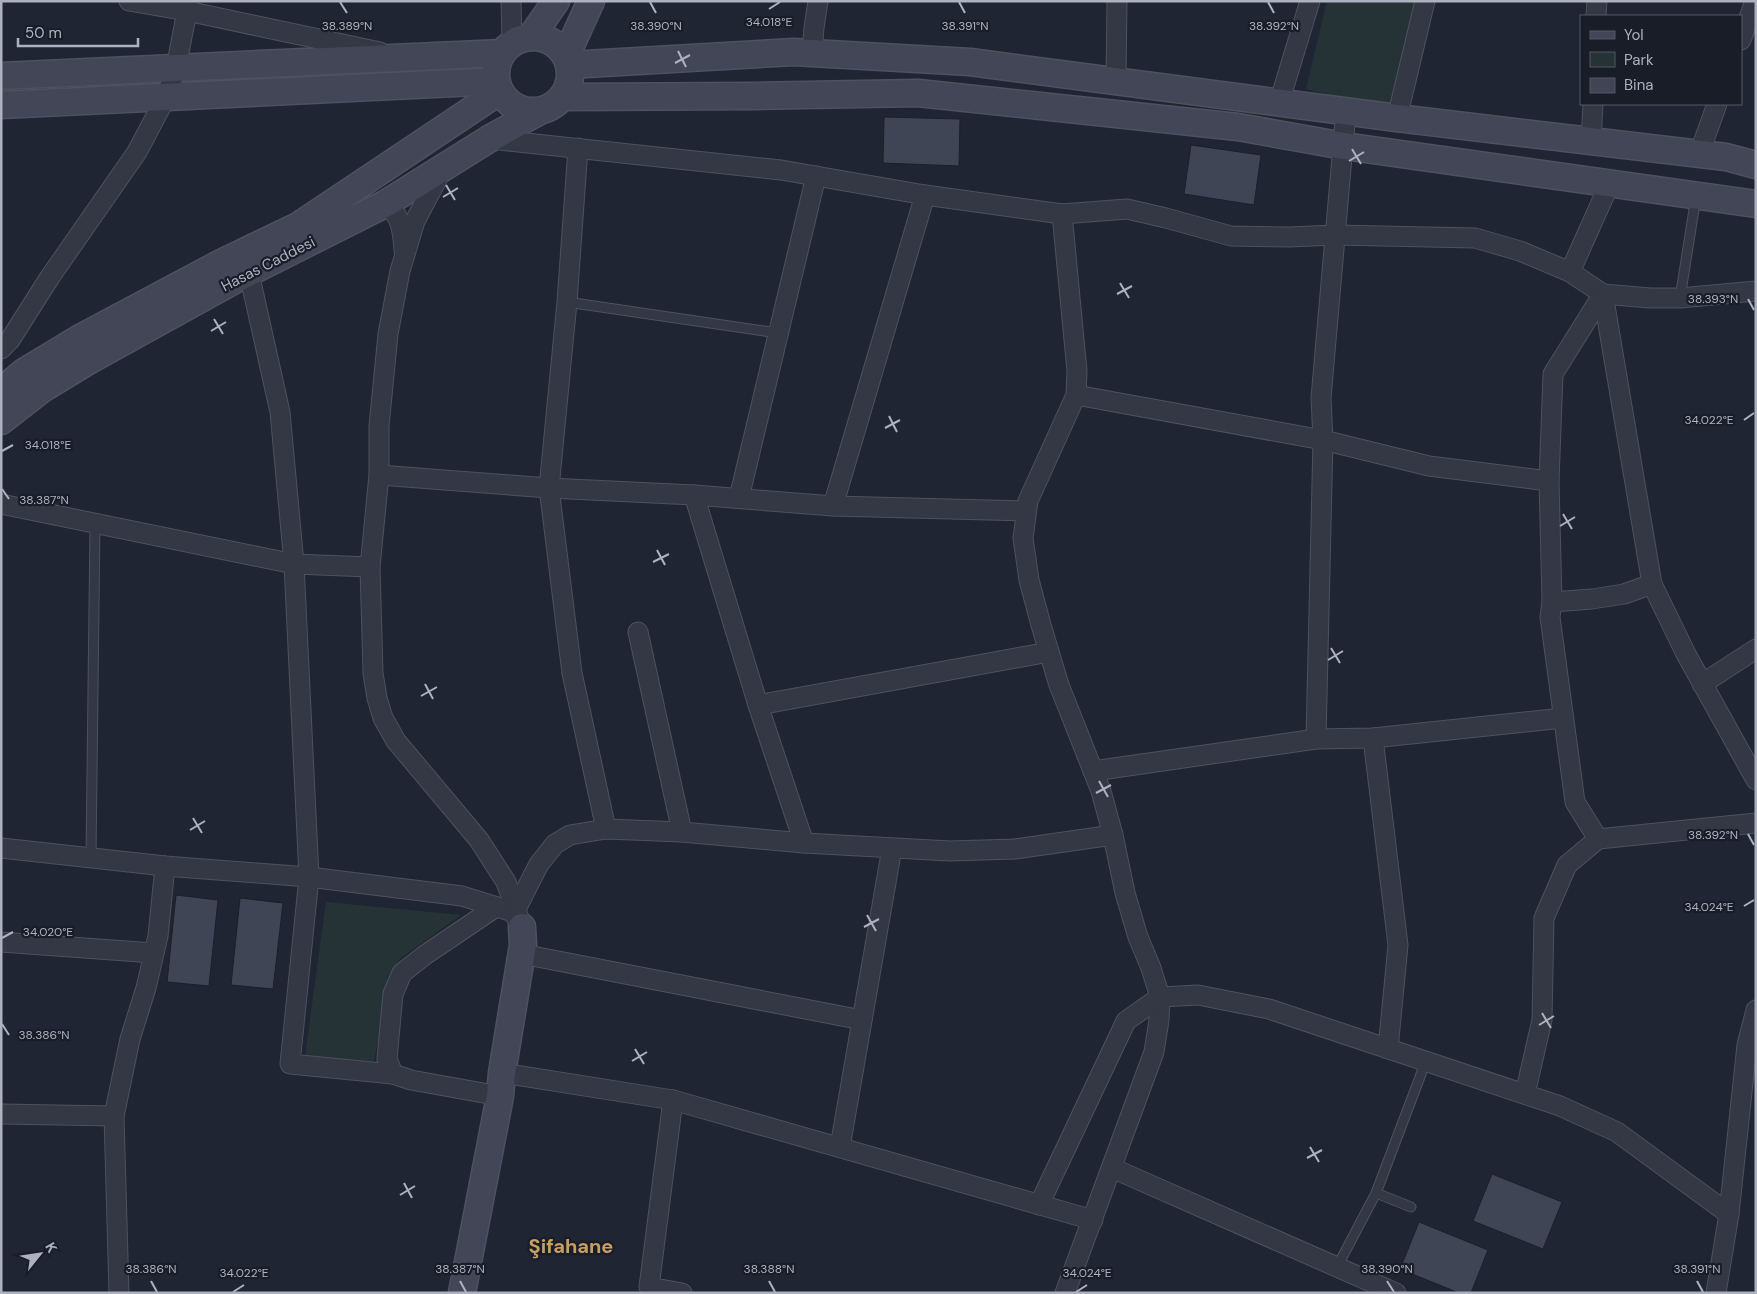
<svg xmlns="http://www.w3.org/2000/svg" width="1757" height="1294" font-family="'DM Sans',sans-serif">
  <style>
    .green { fill: #253337 }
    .building { fill: #3f4555; stroke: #1b1f2a }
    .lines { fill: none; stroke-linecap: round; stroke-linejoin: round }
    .lane-casing { stroke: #4e525f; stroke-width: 11 }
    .street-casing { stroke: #4e525f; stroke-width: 21 }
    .secondary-casing { stroke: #4e525f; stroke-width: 29 }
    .lane { stroke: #343744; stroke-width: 9 }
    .street { stroke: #343744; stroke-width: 19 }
    .secondary { stroke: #424656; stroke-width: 26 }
    .ticks { fill: none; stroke: #adb2c1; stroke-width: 2 }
    .labels { text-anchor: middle; stroke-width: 4.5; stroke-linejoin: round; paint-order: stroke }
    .street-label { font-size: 15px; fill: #adb2c1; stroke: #191d28 }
    .district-label { font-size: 20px; font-weight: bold; fill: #c79f62; stroke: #191d28 }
    .ticks-label { font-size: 12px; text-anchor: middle; fill: #adb2c1; stroke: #191d28; stroke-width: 4.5; stroke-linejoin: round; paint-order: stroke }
  </style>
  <rect width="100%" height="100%" fill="#202533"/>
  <g class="green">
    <path d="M1327,1H1417L1391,110L1306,89Z"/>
    <path d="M326,902L461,915L401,958L392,970L374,1061L305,1056Z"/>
  </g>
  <g class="building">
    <path d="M884,117L960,119L959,166L883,163Z"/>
    <path d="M1191,145L1261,155L1254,205L1184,194Z"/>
    <path d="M176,895L218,900L209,986L167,982Z"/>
    <path d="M240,898L283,903L273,989L231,985Z"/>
    <path d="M1492,1174L1562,1202L1543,1249L1473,1221Z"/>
    <path d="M1419,1222L1488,1250L1471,1293H1459L1400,1269Z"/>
  </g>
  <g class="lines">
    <defs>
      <g id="lane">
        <path d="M1680,298L1696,197"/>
        <path d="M567,302L778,333"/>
        <path d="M91,858L95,523"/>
        <path d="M1376,1193L1411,1207"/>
        <path d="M1337,1267L1376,1193L1426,1061"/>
      </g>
      <g id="street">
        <path d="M188,1L187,11L380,52"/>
        <path d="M511,1L512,43"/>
        <path d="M1596,16L1597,1"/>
        <path d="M1741,40L1755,1"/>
        <path d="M812,53L814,28L818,1"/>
        <path d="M1116,80L1117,1"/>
        <path d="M1279,103L1310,1"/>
        <path d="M1397,118L1425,1"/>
        <path d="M489,139L781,170L925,195L1062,214L1127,209L1166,218L1231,236L1289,237L1335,235L1475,238L1520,251L1570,272L1603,294L1650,298H1680L1756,291"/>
        <path d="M1591,141L1593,104"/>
        <path d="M578,148L567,302L549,488L572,673L606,829"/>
        <path d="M1699,154L1717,104"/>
        <path d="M443,168L415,221L400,271L388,334L379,426V475L370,567L373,673L377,698L383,718L396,741L479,840L506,882L522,927"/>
        <path d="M372,211C375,210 380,208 384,208C402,209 403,237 404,250"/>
        <path d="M1062,214L1077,371L1076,395L1028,501L1023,538L1029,580L1041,625L1059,685L1101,791L1113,835L1125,893L1138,937L1151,968L1160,997L1159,1020L1154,1052L1065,1293"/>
        <path d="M1570,272L1609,185"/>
        <path d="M249,273L280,412L294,564L309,877L290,1064L393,1074"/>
        <path d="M1603,294L1553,374L1549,481L1552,602L1550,617L1575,802L1598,839L1756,823"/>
        <path d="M1603,294L1652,584L1686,654L1756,780"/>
        <path d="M1,349L10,340L50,277L137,152L166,97L176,68L187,11L129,1"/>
        <path d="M1076,395L1323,440L1429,466L1549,481"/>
        <path d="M379,475L549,488L694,495L833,506L1026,511"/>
        <path d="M694,495L758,705L804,843"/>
        <path d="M739,498L816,176"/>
        <path d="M1,504L294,564L370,567"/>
        <path d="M833,506L925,195"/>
        <path d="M1552,602L1592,599L1624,594L1652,584"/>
        <path d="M638,632L682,832"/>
        <path d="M1702,684L1756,649"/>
        <path d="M758,705L1049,652"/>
        <path d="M1373,738L1398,945L1388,1049"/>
        <path d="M1316,739L1323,440L1321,398L1346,111"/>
        <path d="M1093,771L1316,739L1373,738L1563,718"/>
        <path d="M1,848L165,866L309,877L462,896L513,912L520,924"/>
        <path d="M496,907L425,955L402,973L393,994L387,1059L393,1074L411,1080L500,1096"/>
        <path d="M516,909L539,864L555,844L570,835L606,829L682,832L804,843L950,851L1015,849L1113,835"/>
        <path d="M1,942L154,953"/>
        <path d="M522,954L862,1020"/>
        <path d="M502,1073L673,1100L1093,1220"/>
        <path d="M1525,1094L1542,1020L1544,918L1567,865L1598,839"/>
        <path d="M673,1100L649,1287L682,1293"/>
        <path d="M1,1114L114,1116"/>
        <path d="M840,1147L892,848"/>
        <path d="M1112,1168L1396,1293"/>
        <path d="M1039,1205L1126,1021L1160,997L1198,995L1269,1009L1560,1106L1617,1132L1729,1214"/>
        <path d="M119,1293L114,1116L130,1039L146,988L158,936L165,866"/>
        <path d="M1716,1293L1729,1214L1747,1045L1756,1010"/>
      </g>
      <g id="secondary">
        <circle cx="533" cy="74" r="37"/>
        <path d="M531,37L556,1"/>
        <path d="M566,56L591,1"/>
        <path d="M569,65L794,52L970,62L1397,118L1726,157L1756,165"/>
        <path d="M1,76L502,53"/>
        <path d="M563,97L752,96L918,93L1238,127L1344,146L1756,204"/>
        <path d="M1,105L496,81"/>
        <path d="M1,391L24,372L82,337L221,263L298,226L500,91"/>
        <path d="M1,421L42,389L88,361L240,277L385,204L489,139L538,112"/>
        <path d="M462,1293L500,1096L502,1073L523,945L522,927"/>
      </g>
    </defs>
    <use href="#lane" class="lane-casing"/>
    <use href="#street" class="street-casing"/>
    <use href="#secondary" class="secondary-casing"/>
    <use href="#lane" class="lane"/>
    <use href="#street" class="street"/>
    <use href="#secondary" class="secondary"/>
  </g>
  <path class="ticks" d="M340,2L347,13M650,2L656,13M959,2L965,13M1268,2L1274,13M769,9L780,2M678,51L686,67M675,63L690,55M1352,149L1361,164M1349,161L1364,152M446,185L455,200M443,197L458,188M1120,283L1129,298M1117,294L1132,286M1748,299L1754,310M214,319L223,334M211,331L226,322M889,416L897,432M1744,420L1754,413M885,428L900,420M2,451L13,445M2,489L9,499M1563,514L1572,529M1560,526L1575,517M657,550L665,565M653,562L669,554M1331,648L1340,663M1328,660L1343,651M425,684L433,699M421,696L437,687M1099,781L1108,797M1096,793L1111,785M193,818L202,833M190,830L205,821M1748,834L1754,845M1744,906L1754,900M867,915L876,931M864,927L879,919M2,938L13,932M1542,1013L1551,1028M2,1024L9,1035M1539,1025L1554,1016M635,1049L644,1064M632,1061L647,1052M1310,1147L1319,1162M1307,1158L1322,1150M404,1183L412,1198M400,1195L415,1186M151,1281L157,1292M460,1281L466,1292M769,1281L775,1292M1387,1281L1394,1292M1697,1281L1703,1292M233,1292L244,1285M1076,1292L1087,1285"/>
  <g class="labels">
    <g class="street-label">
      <text transform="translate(268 264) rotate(-27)" y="5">Hasas Caddesi</text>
    </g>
    <g class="district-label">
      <text x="571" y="1253">Şifahane</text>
    </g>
  </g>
  <g class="ticks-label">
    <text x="769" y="26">34.018°E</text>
    <text x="347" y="30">38.389°N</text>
    <text x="656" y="30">38.390°N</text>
    <text x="965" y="30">38.391°N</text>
    <text x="1274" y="30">38.392°N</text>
    <text x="1713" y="303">38.393°N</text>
    <text x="1709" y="424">34.022°E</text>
    <text x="48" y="449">34.018°E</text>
    <text x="44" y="504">38.387°N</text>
    <text x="1713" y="839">38.392°N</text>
    <text x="1709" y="911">34.024°E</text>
    <text x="48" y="936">34.020°E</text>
    <text x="44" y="1039">38.386°N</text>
    <text x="151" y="1273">38.386°N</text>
    <text x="460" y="1273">38.387°N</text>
    <text x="769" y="1273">38.388°N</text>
    <text x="1387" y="1273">38.390°N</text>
    <text x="1697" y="1273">38.391°N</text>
    <text x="244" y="1277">34.022°E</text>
    <text x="1087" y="1277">34.024°E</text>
  </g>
  <rect width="1757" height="1294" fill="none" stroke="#adb2c1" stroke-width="5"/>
  <rect x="1580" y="15" width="162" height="90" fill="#191d28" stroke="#545965"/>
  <rect x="1590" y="31" width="25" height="8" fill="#424656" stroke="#545965"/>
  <text x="1624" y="40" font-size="15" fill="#adb2c1">Yol</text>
  <rect x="1590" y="52" width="25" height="15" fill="#253337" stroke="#545965"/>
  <text x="1624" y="65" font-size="15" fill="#adb2c1">Park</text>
  <rect x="1590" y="78" width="25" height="15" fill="#3f4555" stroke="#545965"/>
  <text x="1624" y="90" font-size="15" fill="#adb2c1">Bina</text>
  <g transform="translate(40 1254) rotate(60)" stroke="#191d28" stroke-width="4" paint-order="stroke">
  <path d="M0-4L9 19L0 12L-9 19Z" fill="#adb2c1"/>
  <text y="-8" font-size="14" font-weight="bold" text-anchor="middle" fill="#adb2c1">K</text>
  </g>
  <path d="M18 38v8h120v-8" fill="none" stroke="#adb2c1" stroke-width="2.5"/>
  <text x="25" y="38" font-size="15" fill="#adb2c1" stroke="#191d28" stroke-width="4" paint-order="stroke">50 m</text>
</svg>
